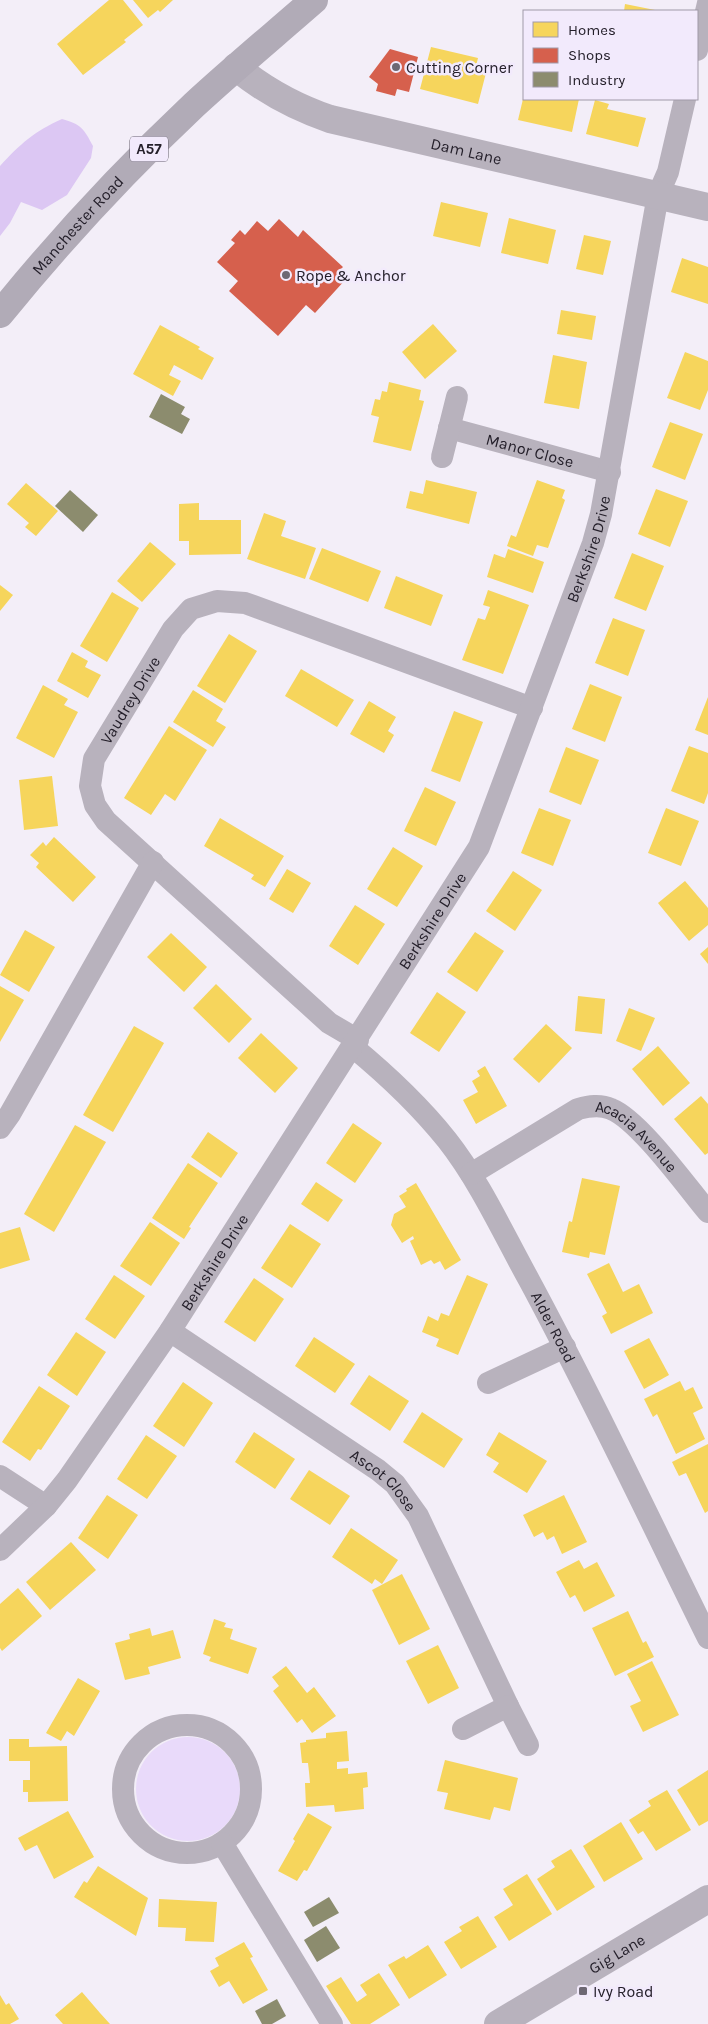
<svg xmlns="http://www.w3.org/2000/svg" width="708" height="2024" font-family="Karla,sans-serif">
  <style>
    .green { fill: #e9dafa }
    .forest { fill: #dcc7f3 }
    .homes { fill: #f6d55c }
    .shops { fill: #d6604d }
    .industry { fill: #8c8c6e }
    .lines { fill: none; stroke-linecap: round; stroke-linejoin: round }
    .street { stroke: #b8b2bd; stroke-width: 22 }
    .secondary { stroke: #b8b2bd; stroke-width: 28 }
    .primary { stroke: #b1abb7; stroke-width: 28 }
    .poi-dot { fill: #6d6873; stroke: #f2eafc; stroke-width: 2 }
    .labels { text-anchor: middle; stroke-width: 5; stroke-linejoin: round; paint-order: stroke }
    .shield { fill: #f2eafc; stroke: #625d6a; stroke-width: 1 }
    .shield-label { font-size: 15px; font-weight: bold; fill: #25202b }
    .poi-label { font-size: 16px; fill: #25202b; stroke: #f2eafc; text-anchor: start }
    .street-label { font-size: 16px; fill: #25202b; stroke: #f2eafc }
  </style>
  <rect width="100%" height="100%" fill="#f3eef8"/>
  <circle class="green" cx="188" cy="1789" r="52"/>
  <path class="forest" d="M62,119C81,124 84,129 93,146L91,158L67,195L42,210L21,202L10,223L0,236V166C20,144 35,131 62,119Z"/>
  <g class="homes">
    <path d="M109,0H123L143,25L124,40L126,42L83,75L57,44Z"/>
    <path d="M133,0H173L160,12L158,10L148,18Z"/>
    <path d="M625,4L655,10V11H624Z"/>
    <path d="M431,47L478,58L475,70L486,73L478,104L420,89Z"/>
    <path d="M523,99H579L572,132L518,120Z"/>
    <path d="M595,100L609,104L607,109L646,118L638,147L586,134Z"/>
    <path d="M441,202L488,213L480,247L433,236Z"/>
    <path d="M509,218L556,230L548,264L501,253Z"/>
    <path d="M584,235L611,241L603,275L576,269Z"/>
    <path d="M682,258L708,267V304L671,292Z"/>
    <path d="M561,310L596,316L592,340L557,334Z"/>
    <path d="M433,324L457,351L425,379L402,352Z"/>
    <path d="M160,325L200,347L198,349L214,358L202,380L174,365L169,375L181,381L173,396L133,374Z"/>
    <path d="M685,352L708,361V390L700,410L667,398Z"/>
    <path d="M553,355L587,362L579,409L544,403Z"/>
    <path d="M389,382L421,390L419,400L424,401L411,451L373,442L379,417L371,415L375,399L380,400L382,391L387,392Z"/>
    <path d="M670,422L703,434L685,480L652,467Z"/>
    <path d="M426,480L477,492L469,524L406,508L410,491L423,494Z"/>
    <path d="M537,480L565,490L562,498L565,500L548,548L537,545L533,556L507,546L511,535L516,537Z"/>
    <path d="M26,483L58,511L36,536L25,527L29,523L7,504Z"/>
    <path d="M656,489L688,501L670,547L638,534Z"/>
    <path d="M199,503V520H241V554L189,555V541H179V504Z"/>
    <path d="M264,513L286,521L281,536L316,548L305,579L247,559Z"/>
    <path d="M150,542L176,564L142,602L117,581Z"/>
    <path d="M322,548L381,571L368,602L309,579Z"/>
    <path d="M508,549L544,562L533,593L487,577L494,554L505,558Z"/>
    <path d="M632,553L664,566L646,611L614,598Z"/>
    <path d="M396,576L443,595L431,626L384,608Z"/>
    <path d="M0,585L13,595L0,611Z"/>
    <path d="M488,590L529,605L503,674L462,660L478,618L485,620L490,607L483,605Z"/>
    <path d="M112,592L139,608L107,662L80,646Z"/>
    <path d="M613,618L645,630L628,676L595,663Z"/>
    <path d="M229,634L257,651L225,703L197,686Z"/>
    <path d="M72,652L88,661L85,667L101,675L88,698L57,681Z"/>
    <path d="M301,669L354,700L337,727L285,696Z"/>
    <path d="M590,684L622,697L605,742L572,729Z"/>
    <path d="M43,685L68,699L64,705L78,712L54,758L16,738Z"/>
    <path d="M193,690L223,709L216,721L226,727L213,747L173,722Z"/>
    <path d="M708,697V735L695,730Z"/>
    <path d="M369,701L396,717L388,731L394,735L384,753L350,734Z"/>
    <path d="M454,711L483,722L460,782L431,771Z"/>
    <path d="M169,726L207,750L175,801L165,794L151,815L124,798Z"/>
    <path d="M689,746L708,753V793L704,804L671,791Z"/>
    <path d="M566,747L599,760L581,805L549,792Z"/>
    <path d="M52,776L58,826L24,830L19,780Z"/>
    <path d="M425,787L456,802L436,846L404,831Z"/>
    <path d="M539,808L571,820L553,866L521,853Z"/>
    <path d="M666,808L699,821L681,866L648,853Z"/>
    <path d="M220,818L284,856L265,887L251,879L254,875L204,846Z"/>
    <path d="M54,837L96,877L73,902L36,867L39,863L30,855L43,842L46,846Z"/>
    <path d="M393,847L423,866L397,907L367,889Z"/>
    <path d="M287,869L311,883L293,913L269,899Z"/>
    <path d="M513,871L542,890L515,931L486,911Z"/>
    <path d="M685,881L708,908V925L689,941L658,903Z"/>
    <path d="M355,905L385,924L358,965L329,946Z"/>
    <path d="M25,930L55,947L29,992L0,975Z"/>
    <path d="M475,932L504,951L477,992L447,972Z"/>
    <path d="M171,933L207,967L184,992L147,957Z"/>
    <path d="M708,947V964L700,954Z"/>
    <path d="M216,984L252,1019L229,1043L193,1008Z"/>
    <path d="M0,986L24,1000L0,1042Z"/>
    <path d="M437,992L466,1012L439,1052L410,1033Z"/>
    <path d="M578,996L605,999L602,1034L575,1031Z"/>
    <path d="M629,1008L655,1018L641,1051L616,1041Z"/>
    <path d="M546,1024L572,1048L539,1083L513,1059Z"/>
    <path d="M134,1026L164,1043L113,1132L83,1115Z"/>
    <path d="M261,1033L298,1068L275,1093L238,1058Z"/>
    <path d="M658,1046L690,1083L663,1106L632,1069Z"/>
    <path d="M485,1066L507,1106L476,1124L463,1100L478,1092L472,1081L480,1076L477,1071Z"/>
    <path d="M701,1096L708,1104V1153L705,1155L674,1119Z"/>
    <path d="M353,1123L382,1143L355,1183L326,1163Z"/>
    <path d="M75,1125L106,1142L54,1232L24,1214Z"/>
    <path d="M208,1132L238,1153L221,1178L191,1157Z"/>
    <path d="M188,1163L218,1183L189,1227L191,1228L184,1239L152,1218Z"/>
    <path d="M582,1178L620,1186L605,1255L590,1252L589,1258L562,1252L569,1221L572,1222Z"/>
    <path d="M316,1182L343,1200L328,1222L301,1204Z"/>
    <path d="M416,1183L461,1260L445,1270L440,1261L434,1264L431,1260L421,1265L410,1241L414,1239L413,1236L402,1243L391,1225L394,1214L406,1207L399,1196L407,1191L406,1189Z"/>
    <path d="M150,1222L180,1243L151,1286L120,1266Z"/>
    <path d="M290,1224L321,1244L292,1288L261,1268Z"/>
    <path d="M20,1227L30,1260L0,1269V1233Z"/>
    <path d="M609,1263L623,1292L639,1284L653,1313L611,1334L602,1316L607,1313L587,1274Z"/>
    <path d="M114,1275L145,1296L115,1339L85,1319Z"/>
    <path d="M467,1275L488,1284L458,1355L436,1346L439,1339L422,1332L428,1316L438,1321L441,1313L449,1316Z"/>
    <path d="M254,1278L284,1299L255,1342L224,1322Z"/>
    <path d="M76,1332L106,1352L77,1396L47,1375Z"/>
    <path d="M314,1337L355,1364L335,1393L295,1366Z"/>
    <path d="M649,1338L669,1375L644,1389L624,1351Z"/>
    <path d="M369,1375L409,1401L390,1431L350,1404Z"/>
    <path d="M680,1381L685,1391L693,1387L703,1408L693,1413L705,1439L676,1454L657,1414L653,1417L644,1399Z"/>
    <path d="M183,1382L213,1403L184,1447L153,1426Z"/>
    <path d="M39,1386L70,1406L41,1450L38,1449L30,1461L2,1442Z"/>
    <path d="M422,1412L463,1439L444,1468L403,1442Z"/>
    <path d="M254,1432L295,1459L275,1489L235,1462Z"/>
    <path d="M499,1432L547,1461L527,1493L493,1472L499,1463L486,1455Z"/>
    <path d="M146,1435L177,1456L147,1499L117,1479Z"/>
    <path d="M708,1444V1511L705,1513L686,1473L679,1476L672,1462Z"/>
    <path d="M309,1470L350,1496L330,1525L290,1499Z"/>
    <path d="M107,1495L138,1515L108,1559L78,1538Z"/>
    <path d="M564,1495L587,1542L562,1554L554,1536L547,1540L543,1532L534,1537L523,1515Z"/>
    <path d="M351,1528L398,1560L382,1584L375,1579L372,1584L332,1557Z"/>
    <path d="M71,1542L96,1570L50,1610L26,1582Z"/>
    <path d="M579,1560L584,1569L597,1562L615,1596L584,1612L575,1595L570,1598L556,1572Z"/>
    <path d="M402,1574L430,1629L399,1645L372,1590Z"/>
    <path d="M18,1588L42,1616L2,1651L0,1648V1604Z"/>
    <path d="M628,1611L643,1643L646,1641L654,1657L615,1676L592,1628Z"/>
    <path d="M214,1619L226,1623L224,1627L233,1629L230,1639L257,1648L248,1674L209,1661L211,1657L203,1654Z"/>
    <path d="M150,1628L152,1636L173,1630L181,1658L148,1667L150,1674L125,1680L115,1643L130,1639L129,1634Z"/>
    <path d="M438,1645L459,1688L428,1704L406,1661Z"/>
    <path d="M652,1661L679,1715L643,1732L630,1706L641,1701L627,1674Z"/>
    <path d="M286,1666L307,1693L314,1687L336,1716L312,1733L302,1719L297,1723L273,1691L279,1686L272,1677Z"/>
    <path d="M78,1678L100,1691L74,1736L67,1731L61,1741L46,1733Z"/>
    <path d="M347,1731L349,1761L337,1762V1769L348,1768V1774L367,1772L368,1787L363,1788L364,1809L335,1812L334,1805L306,1807L305,1783H310L309,1772L308,1763H302L300,1743L306,1742V1740L326,1738V1733Z"/>
    <path d="M9,1739H29V1747L67,1746L68,1801L28,1802V1792H23V1780H30V1761H9Z"/>
    <path d="M445,1760L518,1778L510,1811L494,1807L490,1820L444,1809L448,1793L437,1791Z"/>
    <path d="M708,1770V1821L699,1826L677,1790Z"/>
    <path d="M667,1790L691,1830L656,1851L643,1831L638,1834L629,1820L651,1806L648,1801Z"/>
    <path d="M68,1811L94,1857L54,1879L37,1845L25,1851L18,1838Z"/>
    <path d="M308,1813L332,1827L307,1871L304,1870L297,1881L278,1871L295,1841L293,1839Z"/>
    <path d="M621,1822L643,1859L604,1882L583,1846Z"/>
    <path d="M571,1849L595,1887L557,1911L537,1879L555,1867L551,1861Z"/>
    <path d="M98,1866L148,1898L136,1936L74,1897L84,1881L87,1883Z"/>
    <path d="M527,1874L552,1914L509,1941L494,1917L513,1905L503,1889Z"/>
    <path d="M159,1899L217,1902L214,1942L185,1941L186,1928L158,1927Z"/>
    <path d="M478,1916L497,1947L461,1969L444,1942L462,1931L459,1927Z"/>
    <path d="M244,1942L253,1957L250,1958L268,1990L243,2004L229,1981L219,1987L210,1971L219,1966L215,1958Z"/>
    <path d="M428,1945L447,1975L409,1999L388,1965L404,1956L406,1959Z"/>
    <path d="M379,1973L400,2005L370,2024H351L326,1986L341,1977L357,2002L367,1995L360,1985Z"/>
    <path d="M82,1992L100,2013L110,2024H63L55,2015Z"/>
    <path d="M0,1995L6,2005L9,2003L19,2019L10,2024H0Z"/>
  </g>
  <g class="shops">
    <path d="M390,49L418,57L409,92L397,89L395,96L376,91L378,84L369,77Z"/>
    <path d="M279,219L298,237L303,230L343,267L338,272L346,279L315,313L306,305L278,336L229,291L238,281L217,262L235,243L231,240L240,230L245,235L257,221L268,231Z"/>
  </g>
  <g class="industry">
    <path d="M161,394L185,407L181,414L190,419L182,434L149,417Z"/>
    <path d="M70,490L98,515L83,532L55,506Z"/>
    <path d="M329,1897L339,1913L313,1927L304,1912Z"/>
    <path d="M326,1926L340,1948L317,1962L304,1940Z"/>
    <path d="M277,1999L286,2016L272,2024H262L255,2011Z"/>
  </g>
  <g class="lines">
    <g class="street">
      <path d="M697,50L708,3"/>
      <path id="s1" d="M449,428L610,472"/>
      <path d="M442,457L457,397"/>
      <path id="s2" d="M358,1040L329,1023L106,821L95,805L90,786L94,759L173,629L191,609L217,601L245,603L532,708"/>
      <path id="s3" d="M353,1047C387,1075 419,1105 447,1140C480,1182 503,1233 529,1280C592,1397 649,1518 708,1638"/>
      <path d="M0,1128L10,1114L153,862"/>
      <path id="s4" d="M471,1174L578,1109C589,1106 600,1104 611,1109C639,1120 687,1187 708,1212"/>
      <path id="s5" d="M170,1331L378,1470L395,1484L418,1516L508,1706"/>
      <path d="M488,1383L565,1347"/>
      <path d="M0,1476L46,1506"/>
      <path id="s6" d="M0,1550L46,1506L67,1480L170,1331L479,847L593,543L601,514L658,195L668,172L685,99"/>
      <circle cx="187" cy="1789" r="64"/>
      <path d="M463,1729L508,1706L528,1745"/>
      <path d="M222,1843L332,2024"/>
    </g>
    <g class="secondary">
      <path id="s7" d="M236,67C265,91 295,107 330,119L708,207"/>
      <path id="s8" d="M498,2024L708,1899"/>
    </g>
    <path class="primary" id="s9" d="M0,314C60,240 125,170 194,105C233,69 274,35 314,0"/>
  </g>
  <g class="poi-dot">
    <circle cx="396" cy="67" r="5"/>
    <circle cx="286" cy="275" r="5"/>
    <rect x="578" y="1986" width="10" height="10" rx="2.5"/>
  </g>
  <g class="labels">
    <rect class="shield" x="130" y="136.5" width="38" height="25" rx="4"/>
    <g class="shield-label">
      <text x="149" y="154">A57</text>
    </g>
    <g class="poi-label">
      <text x="406" y="73">Cutting Corner</text>
      <text x="296" y="281">Rope &amp; Anchor</text>
      <text x="593" y="1997">Ivy Road</text>
    </g>
    <g class="street-label">
      <text dy="6" stroke="none"><textPath href="#s7" startOffset="248">Dam Lane</textPath></text>
      <text dy="6" stroke="none"><textPath href="#s9" startOffset="118">Manchester Road</textPath></text>
      <text dy="6" stroke="none"><textPath href="#s1" startOffset="84">Manor Close</textPath></text>
      <text dy="6" stroke="none"><textPath href="#s6" startOffset="1170">Berkshire Drive</textPath></text>
      <text dy="6" stroke="none"><textPath href="#s2" startOffset="470">Vaudrey Drive</textPath></text>
      <text dy="6" stroke="none"><textPath href="#s6" startOffset="765">Berkshire Drive</textPath></text>
      <text dy="6" stroke="none"><textPath href="#s4" startOffset="195">Acacia Avenue</textPath></text>
      <text dy="6" stroke="none"><textPath href="#s6" startOffset="360">Berkshire Drive</textPath></text>
      <text dy="6" stroke="none"><textPath href="#s3" startOffset="348">Alder Road</textPath></text>
      <text dy="6" stroke="none"><textPath href="#s5" startOffset="261">Ascot Close</textPath></text>
      <text dy="6" stroke="none"><textPath href="#s8" startOffset="138">Gig Lane</textPath></text>
    </g>
  </g>
  <rect x="523" y="10" width="175" height="90" fill="#f2eafc" stroke="#a099a8"/>
  <rect x="533" y="22" width="25" height="15" fill="#f6d55c" stroke="#a099a8"/>
  <text x="568" y="35" font-size="15" fill="#25202b">Homes</text>
  <rect x="533" y="48" width="25" height="15" fill="#d6604d" stroke="#a099a8"/>
  <text x="568" y="60" font-size="15" fill="#25202b">Shops</text>
  <rect x="533" y="72" width="25" height="15" fill="#8c8c6e" stroke="#a099a8"/>
  <text x="568" y="85" font-size="15" fill="#25202b">Industry</text>
</svg>
